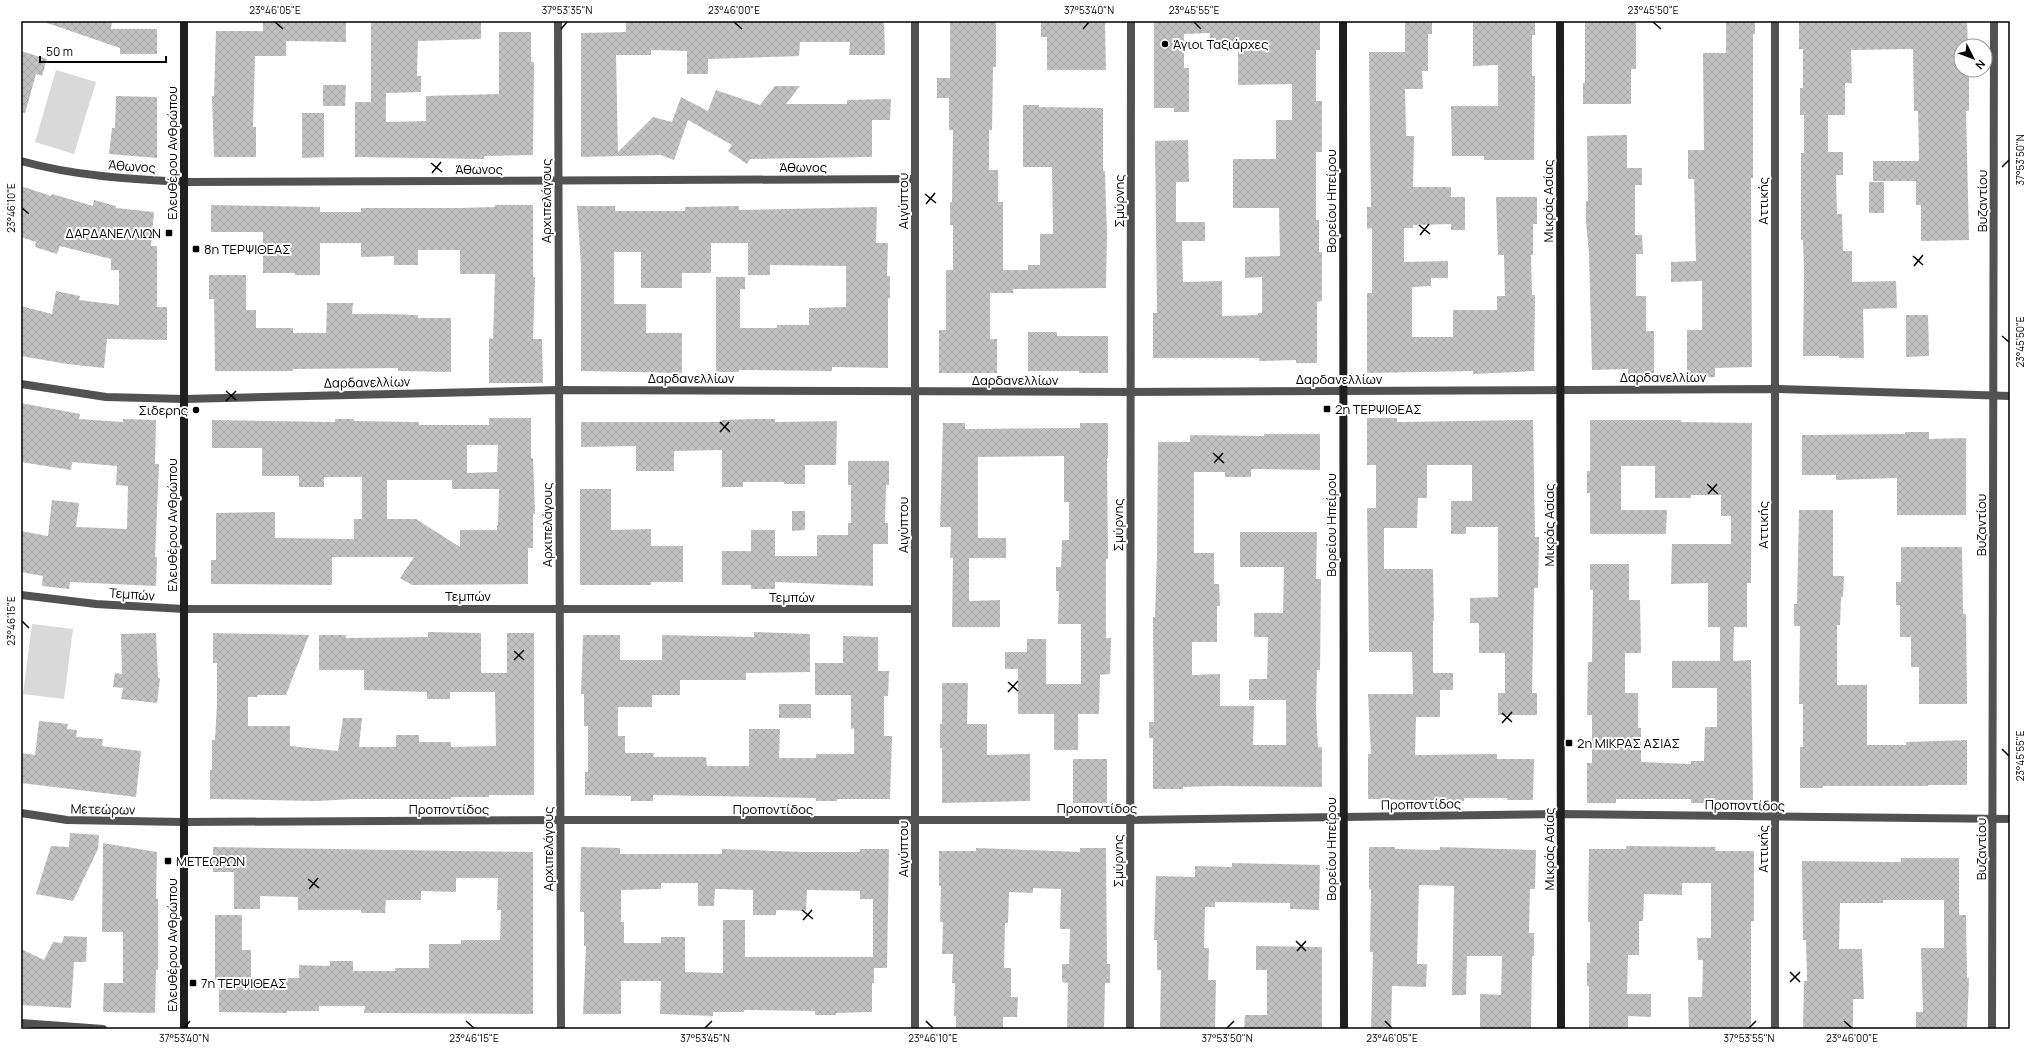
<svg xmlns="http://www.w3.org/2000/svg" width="2031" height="1050" font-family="Manrope,sans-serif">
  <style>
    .green { fill: #d9d9d9 }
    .building { fill: url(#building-cross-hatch); fill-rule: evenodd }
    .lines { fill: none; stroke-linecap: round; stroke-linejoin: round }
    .street { stroke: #525252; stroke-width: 8 }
    .secondary { stroke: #1f1f1f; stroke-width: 8 }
    .ticks { fill: none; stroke: #000; stroke-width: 1.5 }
    .poi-dot { fill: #000; stroke: #fff; stroke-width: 1.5 }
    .labels { text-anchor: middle; stroke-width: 4; stroke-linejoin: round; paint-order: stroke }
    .poi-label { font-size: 13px; fill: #000; stroke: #fff; text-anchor: start }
    .street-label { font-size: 13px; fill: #000; stroke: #fff }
    .neatline { fill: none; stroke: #000; stroke-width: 1.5 }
    .ticks-label { font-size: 10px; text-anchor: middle; fill: #000 }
  </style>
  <defs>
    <pattern id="building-cross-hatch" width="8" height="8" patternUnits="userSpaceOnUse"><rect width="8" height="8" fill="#c2c2c2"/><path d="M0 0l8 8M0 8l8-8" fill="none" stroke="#a5a5a5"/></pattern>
  </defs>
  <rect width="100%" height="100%" fill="#fff"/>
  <g class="green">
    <path d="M56,70L96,82L74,154L35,142Z"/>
    <path d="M32,624L73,629L64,699L23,694Z"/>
  </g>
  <g class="building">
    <path d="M48,21H112L111,29H157V54H120V48L47,23Z"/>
    <path d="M263,21H346V42L286,41V56H255L253,127H256V157H214L212,96H214L216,31H263Z"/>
    <path d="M371,21H481V39L418,41L417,76H421V92L386,93V122L426,121V96L499,94V32H531V62H534L533,155L484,156V159L355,157V102H371Z"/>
    <path d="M626,21H884L885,55H849L850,42H800L799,56L708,59V74H687V51L651,50V55H616L618,152L653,117L672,122L681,97L708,111L716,90L760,105L775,86H800L786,104H847V100L891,99L890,120H872V157L750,159L747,164L728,151L732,145L688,120L674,160L661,155L581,157V33L626,32Z"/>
    <path d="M950,21H996V67H993L992,130H989V170H998V202H1003V270H1028V265H1040V234H1053L1052,167H1023V105H1039V107L1103,108V171H1105L1107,234L1106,288L1013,289V293H990V339H997V373H939V330H946V270H953V225H950V202H952L953,130H949V98H937V78H950Z"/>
    <path d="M1041,21H1105L1106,70H1047V37H1041Z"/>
    <path d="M1154,21H1320V50H1316V101H1322V152H1316V220H1319V252H1322V301L1317,302V363H1296V360L1259,361V358H1153V313H1157L1155,141L1188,140L1189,182H1176V222H1205V241H1182L1183,282L1222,281V316L1258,315V313H1262V277L1245,278V257L1280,256L1279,208H1233V159H1276V120H1292V84L1238,85V44L1210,45V33L1184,34V68H1189V112H1174V108H1154Z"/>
    <path d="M1405,21H1432V34H1428V71H1422L1423,89H1405L1406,136H1414L1413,187H1451V197H1465V230H1451V224L1413,225V228H1404V262L1448,261V278H1431V286L1412,287V337H1453V310H1497V296H1505L1504,255H1498L1496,197H1537V224H1533V255H1531L1532,295H1535L1534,371L1473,374V371L1367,373V293H1372V228L1367,229V207H1371L1369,52H1405Z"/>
    <path d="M1473,21H1535V35H1532V76H1535L1534,160H1484V156H1452L1451,106H1498V65L1473,66Z"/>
    <path d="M1585,21H1636V69H1631V104H1583V83H1585Z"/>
    <path d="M1726,21H1755V34H1753V178H1751L1752,367L1715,368V377L1687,378V330H1702V281L1671,282V262L1696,261L1694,179H1688V150H1704L1703,53H1726Z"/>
    <path d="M1799,21H1967L1968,46H1961V70H1969V111H1966L1969,240L1921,241V205H1916V181H1873V161H1919L1918,111H1914L1913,49L1851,50L1852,83H1845V115H1828V152H1843V175H1836L1837,214H1842L1843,251H1852V282L1896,281L1897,308L1863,309L1864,358H1839V356H1803L1804,271L1803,240H1801V153H1804V115H1800V88H1803V49H1799Z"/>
    <path d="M21,51L47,59L42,76L36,74L25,113L21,112Z"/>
    <path d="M323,85H346L345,106H323Z"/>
    <path d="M116,96L157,97V158L109,154L112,128H115Z"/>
    <path d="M302,113H324V157L302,158Z"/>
    <path d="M1627,135V168H1642V185H1635V235H1642L1643,254H1636V296H1646V331H1654V373L1628,374V369L1592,370L1589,254L1586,221V201H1588L1587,136Z"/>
    <rect x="1869" y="182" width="15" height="31"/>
    <path d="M21,186L51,196L52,194L93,206L94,200L116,206V208L154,212L151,246H157V307H167V340L107,339L104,368L67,364L21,356V306L52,314L56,291L80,296L79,300L119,305V270H111V259L60,246L57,254L35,247L36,242L21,237Z"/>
    <path d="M211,205L320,207V212H361V208H460L495,207V205H533V277H535L533,339H542L543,383H489V338L493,339L495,274H460V250H418V265H394V256L361,257V243H320V275H295V273H263V232H211Z"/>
    <path d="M577,206H615V211H685V207L739,206V210L877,207L876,243H888L887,276H890V298H888V368L832,367V371L739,370V372H716V277H745V289H740V328H777V325H809V308L846,307V266L770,265V275H748V243H711V273H682V288H641V252H614V304H646V333H682V373L581,371V265Z"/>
    <path d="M209,275H246V310H256V328H293V333H326L327,303H353L352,314H384L418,315V318H451V372L398,371V368L293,369V371H215L214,299H209Z"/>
    <path d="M1906,315H1928L1929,356L1906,357Z"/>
    <path d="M1028,332H1057V336H1108V373H1079V371H1028Z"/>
    <path d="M21,403L80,414L79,419L123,422V419L156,420L155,464H159L155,557H157L156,586L70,582L69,589L42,586L43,576L21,572V531L48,536L52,500L79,503L76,527L127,529L128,486L116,485L117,466L72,462L71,470L21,462Z"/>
    <path d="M489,418H531V458H533L535,514H533V548H528V584L412,585L400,578L414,557H332V585L211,584V560H216V513L275,512V538L354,539V519H362V477H324V487H299V476H262V448H212V420L335,422V419H354V421L419,422V425H489ZM467,445H498L497,472L467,473ZM387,480H452V489H499L498,525H497V530H460V547L416,519H387Z"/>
    <path d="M1367,418H1397V422L1533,420L1535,537H1539L1538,588H1534L1532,693H1537V715H1498V693H1505V653H1479V623H1470V598L1498,597V527H1466V534H1451V501H1472V465H1427V498H1418L1417,528H1384V569H1433L1434,621H1433V673H1453V690H1440V717H1416L1415,755L1497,754V759H1534L1533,800H1507V798H1464V801L1368,799V754H1371L1368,694H1413L1412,652H1369L1367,508H1376V465H1367Z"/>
    <path d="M753,419H775V422L837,421L836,465H805V484H784V482H743V487H722V450L674,451V471H636V446L581,447V422H722V420Z"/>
    <path d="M1590,420H1681V422L1752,423L1751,583H1747V627H1734L1733,661L1751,660L1753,800H1714V803H1691V799H1616V803H1587V763H1592V715H1587L1588,662H1592L1593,590H1590V564H1629V600H1640L1641,653H1625V693H1638V728H1641V762L1691,764V761H1704L1705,727H1717V688H1672V661H1720V627H1708V583L1671,584L1672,544H1731V516H1721V495H1691V498H1655V466H1621V510H1667L1666,534H1590V493H1587V471H1590Z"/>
    <path d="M943,423H965V429L1080,428V423H1108V458H1107L1108,559H1106V638H1111L1110,674L1100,675L1099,714H1078V750H1054V714H1018V669H1005V652H1027V639H1046V684H1081V624H1058L1059,591H1056V567H1061L1062,540H1069V502H1064V456L978,457V538H1006V558H969V601L1000,600V627H952L953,558H950L951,527H940Z"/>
    <path d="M1905,432H1929V439L1966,438V515H1897V478L1836,480V475H1802V435L1905,434Z"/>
    <path d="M1264,434H1320V470L1251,469V477H1225V472H1194V553H1214V584H1219L1220,606H1217V642H1192V675L1220,674V706H1254L1253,745H1286V700H1249V679H1267L1268,637H1254V613H1283L1284,567H1240V532H1317L1316,579H1321L1320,670H1317L1316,710L1318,747H1322V787L1216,786L1183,787V789H1153V738H1149V722H1154L1153,617H1155L1157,553L1158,442H1190V435L1264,436Z"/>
    <path d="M848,461H889V485H886L885,523H888V544H873V586L775,582V589H751V585H722V551H751V530H775V556H817V535H848V523H851V485H848Z"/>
    <path d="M580,489H611V530L651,529V546H683V582H651V585H580Z"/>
    <path d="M1799,510H1833V576H1844L1843,597H1841L1840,625H1837V685H1867V745H1906V742L1967,740V785H1928V786H1823V788H1800V747H1803V704H1799L1800,626H1794V604H1797Z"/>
    <path d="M792,511H805V530L792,531Z"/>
    <path d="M1901,547H1962L1963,614H1966L1967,704H1919V667H1911V637H1900V605H1896V582H1901Z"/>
    <path d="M428,632L481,633V673H507V633H534V795H489V797H451V799H354L316,801L210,799V770H212V740H215L217,704V663H213V633L309,635L286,695H257V697H248V726H290V746L338,751L343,718H362L359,747H396V735H419V742H451V747L496,746L495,692H450V699H427V692L364,690V670H319V635H346V638L428,637Z"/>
    <path d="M754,632L810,634V672L746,673V680H680V695H652V707H618V736H625V753H654L653,757H706L707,766H749V729H780L779,758H816V754H854V728L851,729V695H815V663H843V636L878,637V671H889L888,696H884V736H892L890,799H837V801H816V798L653,795V801H631V796L585,795V772H588V726H584V694H581L583,635H620V660H662V635L754,637Z"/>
    <path d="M156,633L158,678H160L157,703L121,699L123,688L113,687L115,673L122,674L121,634Z"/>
    <path d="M942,683H968L967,724H987V755L1030,754V801L942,803V748H940V724H942Z"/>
    <rect x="779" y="704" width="32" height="14"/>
    <path d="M39,721L68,724L67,729L77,730L76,737L103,739L102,746L141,751L136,797L21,783V753L35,755Z"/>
    <rect x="1073" y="759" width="34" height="44"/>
    <path d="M70,833L99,835L98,849L73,901L36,894L51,846L69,847Z"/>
    <path d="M103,843L157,852L156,899H158V970H156L155,1013L103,1012L104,983H123V932H102Z"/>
    <path d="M1626,846L1716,847L1715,851H1754V921H1751V1029H1689L1688,997H1702L1703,960H1698L1697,938H1711V883H1682V895L1644,894L1643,921H1639V955H1628L1627,994H1651V1017L1628,1016V1029H1589V986H1587V963H1590V922H1588L1589,849H1626Z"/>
    <path d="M213,847L533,852V1014L364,1013L365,1006H319V1011H287V1013L219,1012V980H215V915H242V950H251V978H299V965L330,966V961H353V971H395V968H429V944H461V940H500L501,910H497L498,878H456V892L421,891V900H386L385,913H361V910H298V897L260,896V909H234V872H213Z"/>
    <path d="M581,847L620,848V854H722V849L807,852H860V849H889L887,968H874V983H872V1012L836,1013V1015H815V1011L744,1010V1012H713V1016L660,1014L661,981H621V1014H583L586,946H584V912H580ZM661,883H698V906H714L715,889L753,890V915H776V910L806,911L807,890L860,891V899H873V957H745V920H723V973L685,972V937H661V943H624V922H621V890L661,889Z"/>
    <path d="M1369,847H1395V849L1440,850V847L1536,850L1535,889H1530L1529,933H1534V956H1532L1531,1029H1480V994L1501,995L1502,956H1467L1466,995H1452L1454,886L1419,885L1417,964H1427L1426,987L1392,986L1391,1029H1371L1373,952H1370L1371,889H1369Z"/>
    <path d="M976,848L1080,852V848H1106L1107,964H1110V983H1105L1104,1029H1067L1068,983L1062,982V964H1069L1070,929H1060L1061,889L1033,888V893L1009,892L1008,923H1005L1004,968H1011V997H1018L1017,1017H1003V1029H956V1016H954L955,983H952L953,954H942L943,922H940L941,886H939V851H976Z"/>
    <path d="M1901,858H1959V915H1966L1967,978H1969L1967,1029H1916V1012H1923L1921,948H1944V900H1883V903H1840L1839,949H1862L1864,999H1853V1029H1803L1804,981H1807L1806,940H1803L1802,861L1901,862Z"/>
    <path d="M1232,863L1320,865L1319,910L1290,909V903L1215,902V907H1205L1204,948H1209L1208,980H1216L1215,1029H1160L1161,970H1157V940H1154L1156,876L1195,877V866L1232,867Z"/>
    <path d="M64,936L87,937L86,962H74L71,1008L21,1005V949L44,960L53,942L62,943Z"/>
    <path d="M1256,946L1322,947V1029H1244L1245,1015H1267V970H1256Z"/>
  </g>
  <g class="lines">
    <g class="street">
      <path d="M558,21L561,1029"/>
      <path d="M915,21V1029"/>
      <path d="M1775,21V1029"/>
      <path d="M21,161C74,176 129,179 184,182L915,179"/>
      <path d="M21,384L106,397L184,399L559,390L1130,392L1775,389L2010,396"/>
      <path d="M21,595L96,604L184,609H915"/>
      <path d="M21,813L67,820L184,822L560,820H1130L1561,814L2010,819"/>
      <path d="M21,1023L103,1029"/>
      <path d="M1130,1029L1131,21"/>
      <path d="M1992,1029L1994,21"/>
    </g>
    <g class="secondary">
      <path d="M184,21V1029"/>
      <path d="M1343,21L1344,1029"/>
      <path d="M1560,21L1561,1029"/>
    </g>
  </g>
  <path class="ticks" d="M275,22L283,29M734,22L742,29M1194,22L1201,29M1653,22L1661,29M561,29L567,22M1083,29L1089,22M431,163L442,172M2002,167L2009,160M432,173L441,162M925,194L936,203M926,204L935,193M22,208L29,214M1419,225L1430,234M1420,235L1429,224M1913,256L1923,265M1914,266L1923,255M2002,336L2009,342M226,391L236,400M226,401L236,391M720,422L730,432M720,432L729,422M1213,453L1224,463M1214,463L1223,453M1707,484L1718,494M1708,494L1717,484M22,621L29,628M514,651L524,660M514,660L524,650M1008,682L1018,691M1008,692L1018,681M1502,713L1512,722M1502,723L1512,712M2002,749L2009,756M308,879L319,888M309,889L318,878M802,910L813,919M803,920L812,910M1296,941L1306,951M1297,951L1306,941M1790,972L1800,982M1790,982L1800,972M466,1021L474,1028M926,1021L933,1028M1385,1021L1392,1028M1844,1021L1852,1028M184,1028L190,1021M705,1028L712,1021M1227,1028L1234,1021M1749,1028L1756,1021"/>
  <g class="poi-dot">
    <circle cx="1165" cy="44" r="4"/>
    <rect x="165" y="229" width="8" height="8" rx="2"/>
    <rect x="192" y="245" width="8" height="8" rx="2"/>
    <rect x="1323" y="405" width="8" height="8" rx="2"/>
    <circle cx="196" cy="410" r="4"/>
    <rect x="1565" y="739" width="8" height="8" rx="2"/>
    <rect x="164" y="857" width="8" height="8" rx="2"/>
    <rect x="189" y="979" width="8" height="8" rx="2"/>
  </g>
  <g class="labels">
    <g class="poi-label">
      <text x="1173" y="49">Άγιοι Ταξιάρχες</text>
      <text x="161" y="238" text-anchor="end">ΔΑΡΔΑΝΕΛΛΙΩΝ</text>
      <text x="204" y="254">8η ΤΕΡΨΙΘΕΑΣ</text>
      <text x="1335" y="414">2η ΤΕΡΨΙΘΕΑΣ</text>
      <text x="188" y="415" text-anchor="end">Σιδερης</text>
      <text x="1577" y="748">2η ΜΙΚΡΑΣ ΑΣΙΑΣ</text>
      <text x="176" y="866">ΜΕΤΕΩΡΩΝ</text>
      <text x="201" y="988">7η ΤΕΡΨΙΘΕΑΣ</text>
    </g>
    <g class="street-label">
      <text transform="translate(172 153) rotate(-90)" y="5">Ελευθέρου Ανθρώπου</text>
      <text transform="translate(132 166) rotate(4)" y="5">Άθωνος</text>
      <text x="803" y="172">Άθωνος</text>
      <text x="479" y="174">Άθωνος</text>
      <text transform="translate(546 201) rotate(-90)" y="5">Αρχιπελάγους</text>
      <text transform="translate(903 201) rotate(-90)" y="5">Αιγύπτου</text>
      <text transform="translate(1119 201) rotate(-90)" y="5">Σμύρνης</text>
      <text transform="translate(1331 201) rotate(-90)" y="5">Βορείου Ηπείρου</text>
      <text transform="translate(1548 201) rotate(-90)" y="5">Μικράς Ασίας</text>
      <text transform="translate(1763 201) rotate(-90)" y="5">Αττικής</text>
      <text transform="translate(1982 201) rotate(-90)" y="5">Βυζαντίου</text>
      <text x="1663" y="382">Δαρδανελλίων</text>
      <text x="691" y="383">Δαρδανελλίων</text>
      <text x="1339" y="384">Δαρδανελλίων</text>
      <text x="1015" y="385">Δαρδανελλίων</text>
      <text transform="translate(367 382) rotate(-1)" y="5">Δαρδανελλίων</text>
      <text transform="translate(172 525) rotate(-90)" y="5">Ελευθέρου Ανθρώπου</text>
      <text transform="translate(547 525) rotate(-90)" y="5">Αρχιπελάγους</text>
      <text transform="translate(903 525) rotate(-90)" y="5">Αιγύπτου</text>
      <text transform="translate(1118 525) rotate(-90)" y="5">Σμύρνης</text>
      <text transform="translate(1331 525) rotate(-90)" y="5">Βορείου Ηπείρου</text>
      <text transform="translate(1549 525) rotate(-90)" y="5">Μικράς Ασίας</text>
      <text transform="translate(1763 525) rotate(-90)" y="5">Αττικής</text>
      <text transform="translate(1981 525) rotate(-90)" y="5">Βυζαντίου</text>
      <text transform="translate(132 594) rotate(4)" y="5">Τεμπών</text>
      <text x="468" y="601">Τεμπών</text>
      <text x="792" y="602">Τεμπών</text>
      <text transform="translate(1421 804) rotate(-1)" y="5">Προποντίδος</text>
      <text transform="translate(1745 805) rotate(1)" y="5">Προποντίδος</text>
      <text x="1097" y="813">Προποντίδος</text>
      <text transform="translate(103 809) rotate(1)" y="5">Μετεώρων</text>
      <text x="449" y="814">Προποντίδος</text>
      <text x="773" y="814">Προποντίδος</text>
      <text transform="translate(548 849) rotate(-90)" y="5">Αρχιπελάγους</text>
      <text transform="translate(903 849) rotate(-90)" y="5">Αιγύπτου</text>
      <text transform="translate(1331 849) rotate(-90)" y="5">Βορείου Ηπείρου</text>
      <text transform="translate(1549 849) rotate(-90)" y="5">Μικράς Ασίας</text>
      <text transform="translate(1763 849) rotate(-90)" y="5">Αττικής</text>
      <text transform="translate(1981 849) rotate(-90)" y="5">Βυζαντίου</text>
      <text transform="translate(1118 861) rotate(-90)" y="5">Σμύρνης</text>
      <text transform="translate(172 945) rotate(-90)" y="5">Ελευθέρου Ανθρώπου</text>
    </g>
  </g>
  <rect width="2031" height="1050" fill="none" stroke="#ffffff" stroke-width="44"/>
  <g transform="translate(1973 58) rotate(132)"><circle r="19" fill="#ffffff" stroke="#999999"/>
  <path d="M0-3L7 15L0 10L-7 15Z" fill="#000000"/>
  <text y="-6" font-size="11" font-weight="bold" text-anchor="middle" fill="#000000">N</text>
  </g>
  <path d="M40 56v6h126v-6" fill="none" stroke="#000000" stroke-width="2"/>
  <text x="46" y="56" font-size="12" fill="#000000" stroke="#ffffff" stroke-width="3" paint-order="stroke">50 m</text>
  <rect x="22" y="22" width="1987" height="1006" class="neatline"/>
  <g class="ticks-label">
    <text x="275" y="14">23°46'05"E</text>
    <text x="567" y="14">37°53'35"N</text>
    <text x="734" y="14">23°46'00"E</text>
    <text x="1089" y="14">37°53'40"N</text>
    <text x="1194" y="14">23°45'55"E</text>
    <text x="1653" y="14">23°45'50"E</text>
    <text transform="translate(2020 160) rotate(-90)" y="4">37°53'50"N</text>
    <text transform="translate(11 208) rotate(-90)" y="4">23°46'10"E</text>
    <text transform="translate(2020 342) rotate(-90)" y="4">23°45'50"E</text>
    <text transform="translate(11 621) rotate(-90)" y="4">23°46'15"E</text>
    <text transform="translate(2020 756) rotate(-90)" y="4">23°45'55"E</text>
    <text x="184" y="1042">37°53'40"N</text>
    <text x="474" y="1042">23°46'15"E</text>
    <text x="705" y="1042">37°53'45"N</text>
    <text x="933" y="1042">23°46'10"E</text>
    <text x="1227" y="1042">37°53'50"N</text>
    <text x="1392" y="1042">23°46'05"E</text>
    <text x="1749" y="1042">37°53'55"N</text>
    <text x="1852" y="1042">23°46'00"E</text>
  </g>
</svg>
